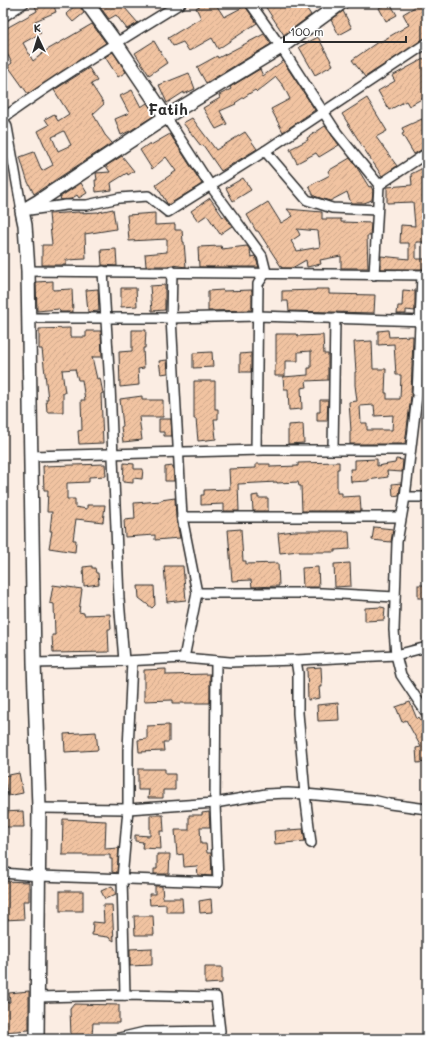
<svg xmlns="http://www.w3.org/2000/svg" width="430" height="1042" font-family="Mali,sans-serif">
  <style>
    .building { fill: url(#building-hatch); stroke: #2b2b2b; fill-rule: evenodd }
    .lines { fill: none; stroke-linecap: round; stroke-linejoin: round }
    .street-casing { stroke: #2b2b2b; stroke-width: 12 }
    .secondary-casing { stroke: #2b2b2b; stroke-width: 16 }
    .street { stroke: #fff; stroke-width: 9 }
    .secondary { stroke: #fff; stroke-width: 13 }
    .labels { text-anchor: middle; stroke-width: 4; stroke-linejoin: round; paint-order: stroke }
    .district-label { font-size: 15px; font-weight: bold; fill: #2b2b2b; stroke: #fff }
  </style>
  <defs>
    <pattern id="building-hatch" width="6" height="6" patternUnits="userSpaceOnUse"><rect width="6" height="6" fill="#f1c3a1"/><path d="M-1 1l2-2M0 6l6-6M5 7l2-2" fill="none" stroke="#cfa88b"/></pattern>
  </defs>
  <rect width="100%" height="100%" fill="#fbede3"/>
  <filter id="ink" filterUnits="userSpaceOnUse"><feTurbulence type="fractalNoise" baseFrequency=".025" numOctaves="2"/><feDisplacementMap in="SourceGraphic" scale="8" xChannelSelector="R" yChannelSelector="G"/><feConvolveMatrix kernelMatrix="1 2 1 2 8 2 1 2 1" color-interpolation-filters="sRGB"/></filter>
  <g filter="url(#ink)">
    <g class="building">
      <path d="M42,3H53L56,12L35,21L41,33L23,43L33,61L47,50L92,24L106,43L28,94L8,66L12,63L3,46V30L37,11L35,6Z"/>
      <path d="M78,3L84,13L73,22L66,14Z"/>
      <path d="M97,3H133L125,8L138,23L127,29L116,15L109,19Z"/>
      <path d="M205,3H215L224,17L245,6L257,23L218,49L212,38L189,51L183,42L173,46L168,38L201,18L196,8Z"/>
      <path d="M263,3H317L307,9L311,15L284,35Z"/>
      <path d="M387,3H390L397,15L386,21L379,8Z"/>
      <path d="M420,4L427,14V37L365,77L352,60L379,41L380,42L409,25L403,14Z"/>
      <path d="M343,11L352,28L339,35L331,20Z"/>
      <path d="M264,34L271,44L206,83L197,67L217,56L218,58Z"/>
      <path d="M318,37L333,65L315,75L299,47Z"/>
      <path d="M154,41L167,63L149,75L135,53Z"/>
      <path d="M113,52L126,72L118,77L105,57Z"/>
      <path d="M427,57V96L409,106L406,101L389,110L378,91L395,81L392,76Z"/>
      <path d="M283,61L315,110L283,132L271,109L290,99L284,87L276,77L257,92L255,90L235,103L236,104L220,111L227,124L216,129L203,108L220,98L219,95L231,89L230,87L260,69L263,76Z"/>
      <path d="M89,68L97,81L91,84L104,104L93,114L105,135L112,143L34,194L27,180L20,157L34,152L42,171L53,165L38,131L49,125L45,119L54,114L58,121L69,114L54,90ZM64,131L71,145L58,151L52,137Z"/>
      <path d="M189,73L195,89L184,94V92L167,103L159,85Z"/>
      <path d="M132,90L141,107L147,103L155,115L130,131L121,135L115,119L129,113L120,96Z"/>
      <path d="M367,98L387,131L376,137L397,166L382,176L366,152L342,114Z"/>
      <path d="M192,118L216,150L245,132L257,149L221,171L203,145L201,146L183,123Z"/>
      <path d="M422,119L427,129V147L414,154L402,134L404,133L402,128Z"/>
      <path d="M325,126L339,145L319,157L316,153L297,163L290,149L308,140L307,138Z"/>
      <path d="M170,134L202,184L168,205L156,185L176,171L166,157L152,169L140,150L150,143L151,145Z"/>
      <path d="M122,156L134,171L128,175L127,173L111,183L112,190L96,192L95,180H97L96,173L110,172L106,166Z"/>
      <path d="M350,158L356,166L369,187L371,186L373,191L372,200L364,203H351L347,192L330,201L314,196L309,186L330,175L328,171Z"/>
      <path d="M425,167L427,242H416V259H425L424,269H381V256L409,259V243H400L401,225L415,226L413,202L387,203V187L412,185L411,174Z"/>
      <path d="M243,178L251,190L233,201L226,188Z"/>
      <path d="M81,183L87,193L79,198L77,195L71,199L61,200L60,197Z"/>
      <path d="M210,198L223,217L225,216L232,226L220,234L207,215L198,221L191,211Z"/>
      <path d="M268,202L281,223L293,216L287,209L322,212V219H341V222L371,223L370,236H367L368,268H341V256L320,260L321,264L307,267L306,260L292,268H282L258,231H256L247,215ZM297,229L318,231L320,247L297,251L291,241L300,235Z"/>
      <path d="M113,209L116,229L85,234L86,259L66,260V265H42V245H52L49,214L79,212V213L98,212L99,213V212Z"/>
      <path d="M155,213V225L175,224V230H182L183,242H184L186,267L172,265L168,266H146L145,254L167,252V239L129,241L127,215Z"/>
      <path d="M221,246L222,249L247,246L250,250L251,257L255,256L256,259L259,267H199L198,247Z"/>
      <path d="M116,249L117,266L102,265L101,250Z"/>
      <path d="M53,281V290L72,289L73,312H60L59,309L37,311L36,282Z"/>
      <path d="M165,285V310L152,311L150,286Z"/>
      <path d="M121,288H136L137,306L121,307Z"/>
      <path d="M98,289L99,311L88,312L86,290Z"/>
      <path d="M316,289H329V294L375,295L374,313L289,311L288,301H282V291L316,290Z"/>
      <path d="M223,290V291L252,290V310L208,311V291Z"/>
      <path d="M403,290L415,291V311L406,310V314H397L398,306H402Z"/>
      <path d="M70,328V337H86V331H101L102,357H92L97,379L100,378L103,393L101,394L103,443L79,444L78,431L82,430L81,400H85L82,380H78L75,369L62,370L65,393H63V412H47L46,399H48L42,349H39V329Z"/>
      <path d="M132,330H146L145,348H143L144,368L138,369L139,385L120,387L119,352L132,351Z"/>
      <path d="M388,330L389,337L413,336L411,396L405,444H350V431H351L349,402L357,401L355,385V372H356L354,342L372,341L373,369H386L385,393H387V399H400L401,375H396L394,344L378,345V331ZM374,405L375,416L393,415L392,430H367V423H361L360,406Z"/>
      <path d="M276,334H297L298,336L323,335L324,354H328V380L306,381L307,387L301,388L302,409L289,410L288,389H284L283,377L308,375V368H311V351L298,352V361H285V376H275V364H276Z"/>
      <path d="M212,352L213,367L193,368V353Z"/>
      <path d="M251,353V372H240V354Z"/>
      <path d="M167,360L168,373L161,374L159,361Z"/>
      <path d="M194,381H215V409H218V419H214L216,439L198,441L196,419H194Z"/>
      <path d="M142,396V400H163V417H139L142,440L123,442L121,427L123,426L120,399Z"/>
      <path d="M320,400H328L327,421H317V412H320Z"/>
      <path d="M159,419H171L172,436H164V432H159Z"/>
      <path d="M303,424L304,443L288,444V425Z"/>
      <path d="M377,459V466L395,463L396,459L403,460L402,472L387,471L388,477L368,480V481L351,482L350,469H355V460Z"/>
      <path d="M339,462V469H337V493H342V497L360,496L361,511H302L301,486H299L298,482L277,483V482L238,484L239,511H224V504L201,505V495H204V490L230,489L229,469L256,468V464H270V467L298,466V463Z"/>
      <path d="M124,463L134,464V469H143L142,479L133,478V483L123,482Z"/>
      <path d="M105,464L106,476L89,477V482L67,483V499H75V507L87,509V505H105L103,522L76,519L73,540H76L75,552L49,548L52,531H50L52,512H47L48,490H44L43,466Z"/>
      <path d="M173,466L174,481H165V467Z"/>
      <path d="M401,483L399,495L393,496L392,484Z"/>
      <path d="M258,495V498H268V511H253L252,496Z"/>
      <path d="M175,498L176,518L180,538L155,540V535L125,537L124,520L135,519L134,503L161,501V500Z"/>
      <path d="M374,527L393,529L391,542L372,540Z"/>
      <path d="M241,529L243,561H246V564L278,563L279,586L252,587L251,580L232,581L228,530Z"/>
      <path d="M294,531H349L350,549L335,550V552H299V551L280,553L278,533Z"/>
      <path d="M350,563L351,586L335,587L334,564Z"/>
      <path d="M92,566V568H95L96,573H98L99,584L84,586L83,567Z"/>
      <path d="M164,566H183L186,600L167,602Z"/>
      <path d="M318,567L319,587H303L302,568Z"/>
      <path d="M53,585L82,589L79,612L84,613V615L110,614L111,629H108L109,652L53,653L52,635H55L54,604L50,603Z"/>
      <rect x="418" y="585" width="9" height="13"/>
      <path d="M138,586H154L155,605L152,608L139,598Z"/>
      <path d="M381,607L385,608L384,620L365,621V608Z"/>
      <path d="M321,667L322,687H319L320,698L308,700L307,668Z"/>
      <path d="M166,669V675L210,674V703H173V700L144,701V670Z"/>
      <path d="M410,702L417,719L419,717L427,731V762L417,763L416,748L421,747L406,720L402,722L396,707Z"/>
      <path d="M338,703L339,720L318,721L317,705Z"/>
      <path d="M169,725V742H163L164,751L139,752L138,740L147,739V726Z"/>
      <path d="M96,732L98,750L65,752L64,734Z"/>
      <path d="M138,769H165V774H175V790H163V798H148L149,790H138Z"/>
      <path d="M19,773L23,793L8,796L4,776Z"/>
      <path d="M23,811L24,827H3V812Z"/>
      <path d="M209,812L210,827H200L201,844H206L207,853H211L212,876L198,875L197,866L184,867L183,854L177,855L175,830H189V815H202V813Z"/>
      <path d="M150,815H163L164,831H160L161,849L142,848L143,842L135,841V835L150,836Z"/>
      <path d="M63,819L106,821L105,849L119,848L117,873L112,872V859H110V855H62Z"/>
      <path d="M303,829L305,841L275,844L274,831Z"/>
      <path d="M157,854H170L169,874H154V869H157Z"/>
      <path d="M3,881L29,882V901H23L24,919L4,920Z"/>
      <path d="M112,886L116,894L105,899L101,891Z"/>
      <path d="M155,886H162L163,898H182L183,912H166V904L150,905L149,894H155Z"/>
      <rect x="60" y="891" width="23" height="20"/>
      <path d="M211,899L212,912L200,913L199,901Z"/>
      <path d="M103,905H112L114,941L108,937L92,935L93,922L104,923Z"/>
      <path d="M134,916H153L154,935H135Z"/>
      <path d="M152,948V965L130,966V949Z"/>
      <path d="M205,967H222V983L205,984Z"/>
      <path d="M29,991V1030L3,1032V1003L10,1002L9,993Z"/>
      <path d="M74,1004L119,1005V1023H93L92,1035L71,1036L70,1009Z"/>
    </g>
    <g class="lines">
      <defs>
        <g id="street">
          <path d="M250,3L281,47L337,133L379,185L374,275"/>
          <path d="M426,3L427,5"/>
          <path d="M3,17L24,3"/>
          <path d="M166,117L210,185L262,256L266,272L258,284L256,450"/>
          <path d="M3,118L7,127L22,211L66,205H87L119,198L148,196L168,212L265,151L427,43"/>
          <path d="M3,118C60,77 121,40 181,3"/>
          <path d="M265,151L307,200L332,208L377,210"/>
          <path d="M379,185L427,153"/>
          <path d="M28,271L427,275"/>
          <path d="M103,271L110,386L119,599L124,661"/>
          <path d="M172,271L171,318L182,517L197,593L184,658"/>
          <path d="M422,275L417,396L405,497L397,542L394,630L396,655L401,675L427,714"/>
          <path d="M28,318H171L257,316L427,321"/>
          <path d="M333,450L335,318"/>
          <path d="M31,456L264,450H410"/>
          <path d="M405,497H427"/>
          <path d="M182,517H401"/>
          <path d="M197,593H322L395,597"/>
          <path d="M34,663L124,661L184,658L230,662L296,660L396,655L427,647"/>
          <path d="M39,808L128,809L215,803L266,794L288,793L305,794L298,713V673L296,660"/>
          <path d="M311,843L305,794L372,800L390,804L427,809"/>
          <path d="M3,873L39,876L218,882L215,803L216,661"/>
          <path d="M125,995L122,879L128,809V750L132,661"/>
          <path d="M37,997L125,995L216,997L220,1031L145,1032L115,1039"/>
        </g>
        <g id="secondary">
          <path d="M87,3L116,43L166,117"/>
          <path d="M37,1039L39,808L34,663L28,271L25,225L22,211L39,201L166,117L281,47L341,3"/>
        </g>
      </defs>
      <use href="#street" class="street-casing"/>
      <use href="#secondary" class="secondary-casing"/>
      <use href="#street" class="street"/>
      <use href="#secondary" class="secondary"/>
    </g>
  </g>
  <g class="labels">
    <g class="district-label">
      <text x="168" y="115">Fatih</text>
    </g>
  </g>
  <rect width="430" height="1042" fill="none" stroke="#fff" stroke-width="16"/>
  <rect x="8" y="8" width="414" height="1026" fill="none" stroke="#2b2b2b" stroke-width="1.5" filter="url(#ink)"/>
  <g transform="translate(38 38) rotate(356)" stroke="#ffffff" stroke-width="3" paint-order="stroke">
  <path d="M0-3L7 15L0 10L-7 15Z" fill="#2b2b2b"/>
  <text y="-6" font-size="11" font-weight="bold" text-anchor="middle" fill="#2b2b2b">K</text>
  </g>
  <path d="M284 36v6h122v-6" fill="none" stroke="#2b2b2b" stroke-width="2"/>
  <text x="290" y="36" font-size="12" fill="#2b2b2b" stroke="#ffffff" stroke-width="3" paint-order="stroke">100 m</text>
</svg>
